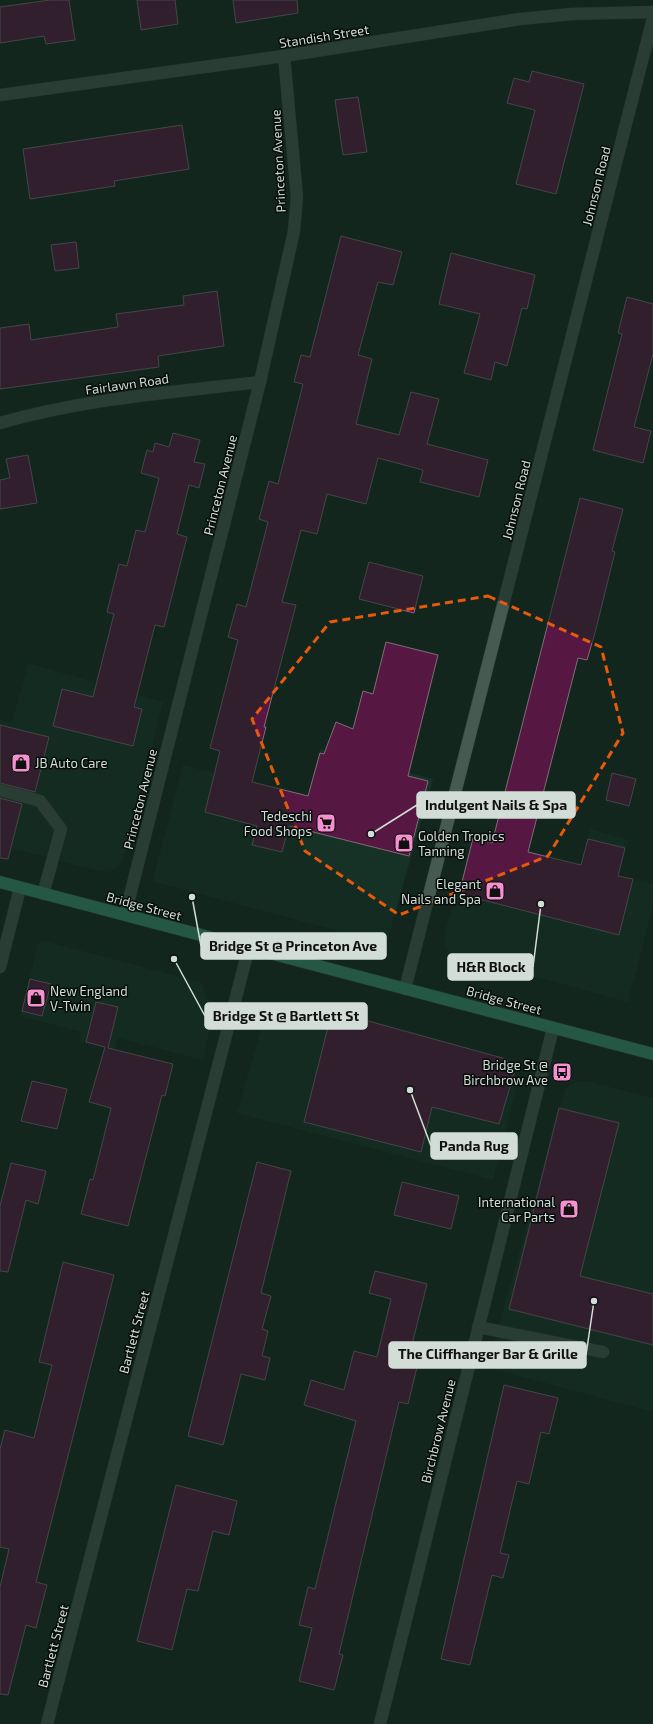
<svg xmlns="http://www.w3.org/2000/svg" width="653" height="1724" font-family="'Exo 2',sans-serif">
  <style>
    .built { fill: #163126 }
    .building { fill: #571743; stroke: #806d78 }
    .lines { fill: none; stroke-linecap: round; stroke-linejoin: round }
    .lane-casing { stroke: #33403a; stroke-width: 13 }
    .street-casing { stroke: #33403a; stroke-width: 13 }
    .primary-casing { stroke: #33403a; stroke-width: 13 }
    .lane { stroke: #465a51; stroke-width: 12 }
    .street { stroke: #465a51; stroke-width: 12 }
    .primary { stroke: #3a9474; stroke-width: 12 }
    .marked { fill: none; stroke: #e8590c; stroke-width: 3; stroke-dasharray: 8 5; stroke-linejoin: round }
    .labels { text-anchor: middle; stroke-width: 3; stroke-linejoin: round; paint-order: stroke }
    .street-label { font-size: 13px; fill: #d2ddd7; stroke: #060d0a }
    .poi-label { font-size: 13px; fill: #d2ddd7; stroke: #060d0a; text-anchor: end }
    .leader { fill: none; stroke: #d2ddd7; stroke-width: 1.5 }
    .callout-dot { fill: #d2ddd7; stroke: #060d0a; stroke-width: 1.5 }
    .callout { fill: #d2ddd7; stroke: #d2ddd7; stroke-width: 1.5 }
    .callout-label { font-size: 14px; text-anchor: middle; font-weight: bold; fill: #111 }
  </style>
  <rect width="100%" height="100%" fill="#13261e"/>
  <g class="built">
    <path d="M28,663L163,702L126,850L120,864L110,872L98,871L0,845V720L12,723Z"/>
    <path d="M320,749L433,779L388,939L376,941L155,882L153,879L183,765L308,796Z"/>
    <path d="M590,829L629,840L618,876L653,884V906L628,1002L452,954L446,948L444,937L455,894H459L473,838L581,865Z"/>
    <path d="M44,941L200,982L203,986L206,999L215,1002L203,1060L118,1038L115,1050L79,1041L81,1032L20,1016L38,944Z"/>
    <path d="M293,1002L506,1059L518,1080L493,1180L237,1113L266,1012L273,1007Z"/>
    <path d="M587,1081L653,1098V1412L489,1368L504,1307L565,1090L570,1085L577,1082Z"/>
  </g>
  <g class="building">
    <path d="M50,0H69L75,40L46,44L44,36L0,43V7Z"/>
    <path d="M137,0H175L178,24L141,30Z"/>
    <path d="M233,0H297L298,13L236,23Z"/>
    <path d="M532,71L584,84L556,194L516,184L535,110L507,103L514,78L529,82Z"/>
    <path d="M358,97L367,152L343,155L335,100Z"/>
    <path d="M182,125L189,169L114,181L115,186L30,199L23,149Z"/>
    <path d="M341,236L402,252L393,285L378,282L358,355L372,359L356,424L399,435L411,392L439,399L427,444L488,460L479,497L420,482L423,470L378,458L366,504L327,494L317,534L301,530L282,602L296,605L264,727H266L252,782L308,796L320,753L324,754L336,722L353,729L363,691L373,694L386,642L438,655L408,776L428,781L409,856L289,826L282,852L252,845L257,826L205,812L220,751L210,748L238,640L228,637L237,604L246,607L268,522L259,519L269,481L278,484L303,384L294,382L301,355L310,357Z"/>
    <path d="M76,242L79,268L55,271L51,245Z"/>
    <path d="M451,253L535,275L527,309L522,308L507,366L495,362L491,380L464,373L480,314L439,304Z"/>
    <path d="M217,291L224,346L158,356L159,367L0,389V328L29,324L31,340L118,327L116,314L184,305L183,296Z"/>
    <path d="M627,297L653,304V354L634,427L651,431L643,463L593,450L622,334L618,333Z"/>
    <path d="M173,433L200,440L194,462L205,464L199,488L189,485L177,534L187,537L164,627L155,625L134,707L142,709L133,746L53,726L62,689L93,697L114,614L107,612L119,564L127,566L136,530L145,532L159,478L141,473L147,450L153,452L155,443L169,447Z"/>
    <path d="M28,455L37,503L0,509V480L10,478L6,459Z"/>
    <path d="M580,498L623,509L612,551L615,552L596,629L587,660L578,658L528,852L581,865L588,839L625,848L618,876L633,879L619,935L459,894L473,838L492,843Z"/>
    <path d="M369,562L423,576L414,613L359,599Z"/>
    <path d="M0,725L49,737L35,792L0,783Z"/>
    <path d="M612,773L636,779L629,806L606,800Z"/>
    <path d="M0,798L22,804L8,859L0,858Z"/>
    <path d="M30,979L51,984L42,1016L22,1011Z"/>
    <path d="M96,1002L118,1007L108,1048L173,1064L165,1096L162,1095L128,1226L81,1214L90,1179L93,1180L111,1108L89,1102L105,1047L86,1042Z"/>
    <path d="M332,1011L506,1059L514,1073L499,1124L432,1107L421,1152L304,1122Z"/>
    <path d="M32,1081L67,1089L57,1129L21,1121Z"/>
    <path d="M559,1108L619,1123L580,1276L653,1294V1345L509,1309Z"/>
    <path d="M257,1162L291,1171L261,1293L271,1296L262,1329L268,1331L262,1356L270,1358L265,1380L241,1374L223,1445L188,1436Z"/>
    <path d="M11,1163L46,1171L38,1204L26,1200L8,1272L0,1271V1206Z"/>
    <path d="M402,1182L459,1196L451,1229L394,1215Z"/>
    <path d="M63,1262L114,1275L36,1582L47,1585L36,1628L26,1625L8,1695L0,1694V1587L9,1549L0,1547V1449L5,1430L34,1438L52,1365L39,1362Z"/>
    <path d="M375,1271L427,1284L407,1365L417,1367L408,1404L399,1402L339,1654L343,1655L334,1690L299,1681L312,1628L299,1625L308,1587L315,1589L356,1421L304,1405L311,1380L344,1390L354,1351L377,1357L391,1299L369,1293Z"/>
    <path d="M504,1385L558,1398L549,1434L541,1432L529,1484L517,1481L500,1553L509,1555L503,1578L492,1575L470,1665L441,1659Z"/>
    <path d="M176,1485L237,1501L229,1535L213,1531L198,1591L187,1589L172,1650L137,1641Z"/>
  </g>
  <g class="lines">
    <defs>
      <g id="lane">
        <path d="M0,790L40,801L61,829L43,894"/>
        <path d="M478,1327L603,1352"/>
      </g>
      <g id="street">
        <path d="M0,95L284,56L520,19L572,14L653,12"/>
        <path d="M0,423C84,399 173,392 260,382"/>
        <path d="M125,915L260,382L294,231L297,197L284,56"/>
        <path d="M0,967L20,888"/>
        <path d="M405,989L653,18"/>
        <path d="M47,1724L249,947"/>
        <path d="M380,1724L553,1028"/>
      </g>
      <path id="primary" d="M0,882L653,1054"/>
    </defs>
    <use href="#lane" class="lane-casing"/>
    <use href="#street" class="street-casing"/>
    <use href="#primary" class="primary-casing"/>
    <use href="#lane" class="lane"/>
    <use href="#street" class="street"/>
    <use href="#primary" class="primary"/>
  </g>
  <path d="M0 0H653V1724H0ZM488,596L601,647L623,733L548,856L399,915L305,851L252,719L330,622Z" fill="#13261e" fill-opacity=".55" fill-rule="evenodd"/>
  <path class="marked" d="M488,596L601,647L623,733L548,856L399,915L305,851L252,719L330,622Z"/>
  <defs>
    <symbol id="shop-square" viewBox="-11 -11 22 22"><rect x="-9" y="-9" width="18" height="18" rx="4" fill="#f690d0" stroke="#060d0a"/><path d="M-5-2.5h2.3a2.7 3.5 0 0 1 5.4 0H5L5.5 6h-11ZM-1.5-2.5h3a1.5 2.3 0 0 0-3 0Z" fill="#111"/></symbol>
    <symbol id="supermarket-square" viewBox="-11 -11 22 22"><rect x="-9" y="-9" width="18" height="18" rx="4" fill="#f690d0" stroke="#060d0a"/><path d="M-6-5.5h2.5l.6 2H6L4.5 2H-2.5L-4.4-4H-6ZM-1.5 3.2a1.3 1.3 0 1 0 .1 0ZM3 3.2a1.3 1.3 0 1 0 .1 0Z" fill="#111"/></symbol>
    <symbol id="bus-square" viewBox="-11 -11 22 22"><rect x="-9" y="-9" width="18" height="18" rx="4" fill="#f690d0" stroke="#060d0a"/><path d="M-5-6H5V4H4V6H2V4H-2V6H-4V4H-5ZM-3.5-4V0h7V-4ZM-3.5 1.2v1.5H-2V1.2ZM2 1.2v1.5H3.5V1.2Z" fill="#111"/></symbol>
  </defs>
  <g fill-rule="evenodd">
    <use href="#shop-square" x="10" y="752" width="22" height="22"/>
    <use href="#supermarket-square" x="315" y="812" width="22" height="22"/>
    <use href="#shop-square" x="393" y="832" width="22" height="22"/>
    <use href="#shop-square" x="484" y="880" width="22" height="22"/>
    <use href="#shop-square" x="25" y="987" width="22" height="22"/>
    <use href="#bus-square" x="551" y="1061" width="22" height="22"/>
    <use href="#shop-square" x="558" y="1198" width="22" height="22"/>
  </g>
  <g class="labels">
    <g class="street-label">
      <text transform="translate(324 36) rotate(-9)" y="5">Standish Street</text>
      <text transform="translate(278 161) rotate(-93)" y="5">Princeton Avenue</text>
      <text transform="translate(596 186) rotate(-76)" y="5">Johnson Road</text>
      <text transform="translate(127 384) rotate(-8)" y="5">Fairlawn Road</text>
      <text transform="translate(220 485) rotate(-76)" y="5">Princeton Avenue</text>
      <text transform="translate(516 500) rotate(-76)" y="5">Johnson Road</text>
      <text transform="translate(140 799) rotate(-76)" y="5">Princeton Avenue</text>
      <text transform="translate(144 906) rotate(15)" y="5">Bridge Street</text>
      <text transform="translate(504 1000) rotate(15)" y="5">Bridge Street</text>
      <text transform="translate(134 1332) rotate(-75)" y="5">Bartlett Street</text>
      <text transform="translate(438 1431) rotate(-76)" y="5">Birchbrow Avenue</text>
      <text transform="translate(53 1646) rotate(-75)" y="5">Bartlett Street</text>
    </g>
    <g class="poi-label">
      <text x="35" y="768" text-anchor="start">JB Auto Care</text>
      <text x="312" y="821">Tedeschi<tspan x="312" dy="15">Food Shops</tspan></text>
      <text x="418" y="841" text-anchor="start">Golden Tropics<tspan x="418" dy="15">Tanning</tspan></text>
      <text x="481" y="889">Elegant<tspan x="481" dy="15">Nails and Spa</tspan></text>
      <text x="50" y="996" text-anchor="start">New England<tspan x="50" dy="15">V-Twin</tspan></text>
      <text x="548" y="1070">Bridge St @<tspan x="548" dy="15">Birchbrow Ave</tspan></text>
      <text x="555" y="1207">International<tspan x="555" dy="15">Car Parts</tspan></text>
    </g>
  </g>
  <path class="leader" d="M371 834L417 805M192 897L201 946M541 904L533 967M174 959L205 1016M410 1090L431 1146M594 1301L586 1355"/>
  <g class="callout-dot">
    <circle cx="371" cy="834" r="4"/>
    <circle cx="192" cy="897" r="4"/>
    <circle cx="541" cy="904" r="4"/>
    <circle cx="174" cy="959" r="4"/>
    <circle cx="410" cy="1090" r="4"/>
    <circle cx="594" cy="1301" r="4"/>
  </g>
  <g class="callout">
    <rect x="417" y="792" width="158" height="26" rx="4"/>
    <rect x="201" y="933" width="185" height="26" rx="4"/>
    <rect x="448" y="954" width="85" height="26" rx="4"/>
    <rect x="205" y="1003" width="162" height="26" rx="4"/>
    <rect x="431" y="1133" width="86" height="26" rx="4"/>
    <rect x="389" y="1342" width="197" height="26" rx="4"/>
  </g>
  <g class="callout-label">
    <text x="496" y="810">Indulgent Nails &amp; Spa</text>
    <text x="293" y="951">Bridge St @ Princeton Ave</text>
    <text x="491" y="972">H&amp;R Block</text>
    <text x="286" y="1021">Bridge St @ Bartlett St</text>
    <text x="474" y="1151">Panda Rug</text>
    <text x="488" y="1359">The Cliffhanger Bar &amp; Grille</text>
  </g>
</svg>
